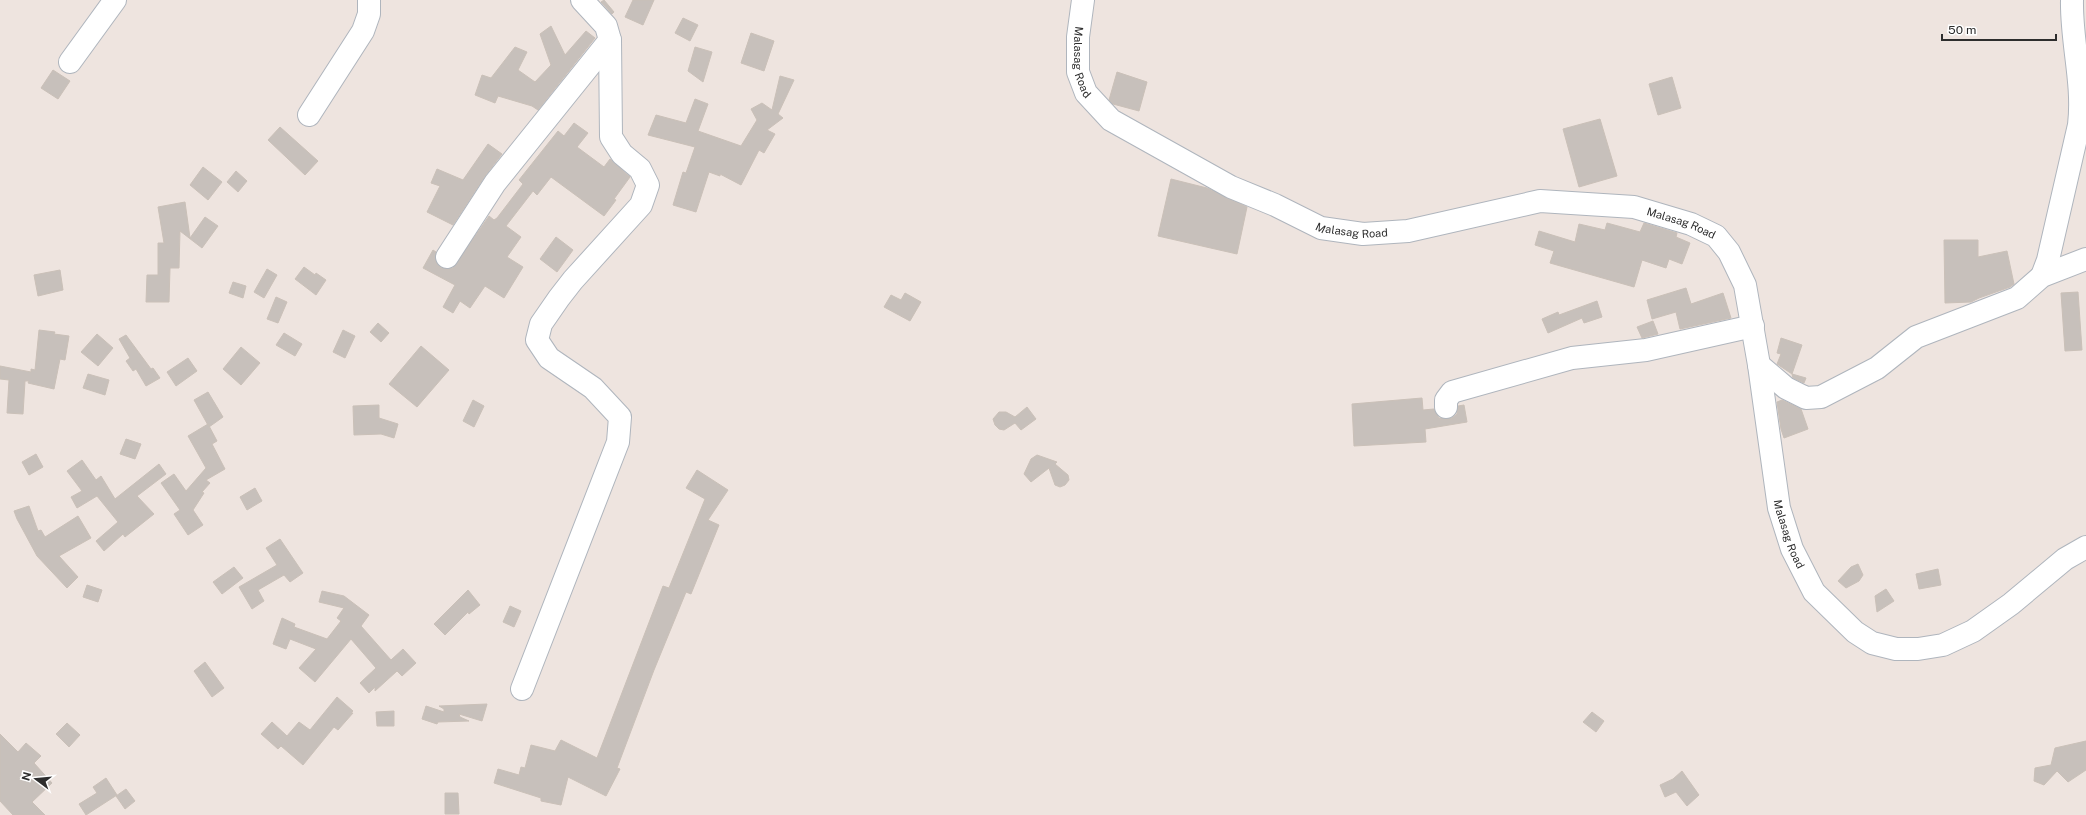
<svg xmlns="http://www.w3.org/2000/svg" width="2086" height="815" font-family="'Public Sans',sans-serif">
  <style>
    .building { fill: #c7c0bb; stroke: #cac0b8 }
    .lines { fill: none; stroke-linecap: round; stroke-linejoin: round }
    .minor-casing { stroke: #afb5bd; stroke-width: 24 }
    .minor { stroke: #fff; stroke-width: 22 }
    .labels { text-anchor: middle; stroke-width: 4; stroke-linejoin: round; paint-order: stroke }
    .street-label { font-size: 11px; fill: #2d2d2d; stroke: #fff }
  </style>
  <rect width="100%" height="100%" fill="#eee4df"/>
  <g class="building">
    <path d="M604,0L614,12L612,14L601,2Z"/>
    <path d="M633,0H654L643,25L625,17Z"/>
    <path d="M683,18L698,25L690,41L675,33Z"/>
    <path d="M551,26L565,55L586,31L595,38L538,110L532,106L498,96L495,103L475,95L482,75L491,78L515,47L527,52L518,70L535,82L551,65L540,34Z"/>
    <path d="M751,33L774,41L764,71L741,63Z"/>
    <path d="M695,47L712,52L703,82L688,71Z"/>
    <path d="M53,70L70,81L58,99L41,88Z"/>
    <path d="M1117,72L1147,82L1139,111L1113,104L1109,100Z"/>
    <path d="M780,76L794,80L778,114L783,118L767,130L775,134L764,153L759,150L741,185L720,174V176L709,172L696,212L673,205L683,172L686,173L695,147L648,135L656,115L686,123L695,99L708,104L698,131L741,146L757,120L751,109L762,103L772,110Z"/>
    <path d="M1672,77L1681,108L1658,115L1649,84Z"/>
    <path d="M1600,119L1617,176L1579,187L1563,129Z"/>
    <path d="M574,123L588,133L577,147L604,167L610,159L630,177L614,199L616,200L604,216L551,177L537,195L533,191L506,226L521,237L507,257L523,267L504,298L485,286L470,308L460,301L453,313L443,307L455,285L423,268L433,250L436,252V262L440,267L447,269L453,268L489,216L494,220L497,218L523,184L519,180L558,131L564,136Z"/>
    <path d="M280,127L318,161L305,175L268,140Z"/>
    <path d="M488,144L502,154L485,176L453,225L427,212L440,186L431,183L437,169L463,180Z"/>
    <path d="M203,167L222,182L208,200L190,185Z"/>
    <path d="M236,171L247,181L238,192L227,182Z"/>
    <path d="M1171,179L1207,188L1247,207L1237,254L1158,236Z"/>
    <path d="M185,202L190,238L205,217L218,226L202,248L180,231L179,268H170L169,302H146L147,275H158V243H164L158,207Z"/>
    <path d="M1607,223L1640,232L1644,223L1677,233L1676,237L1690,243L1682,264L1669,259L1666,268L1642,260L1634,287L1550,263L1554,251L1535,245L1539,231L1575,242L1579,224L1605,230Z"/>
    <path d="M556,237L573,250L557,272L540,259Z"/>
    <path d="M1944,240H1978V257L2007,251L2014,284L2010,287L1979,298L1971,302L1945,303Z"/>
    <path d="M304,267L315,275L316,273L326,280L316,295L295,279Z"/>
    <path d="M267,269L277,275L264,298L254,292Z"/>
    <path d="M60,270L63,290L38,296L34,275Z"/>
    <path d="M233,282L246,286L243,298L229,293Z"/>
    <path d="M1686,288L1691,304L1723,293L1731,318L1680,329L1676,312L1652,319L1647,300Z"/>
    <path d="M2078,292L2082,350L2065,351L2061,293Z"/>
    <path d="M905,293L921,302L910,321L884,307L891,295L901,300Z"/>
    <path d="M276,297L287,302L278,323L267,319Z"/>
    <path d="M1597,301L1602,317L1584,323L1582,318L1548,333L1542,319L1558,312L1559,315Z"/>
    <path d="M1653,321L1658,334L1642,338L1637,327Z"/>
    <path d="M378,323L389,333L381,342L370,332Z"/>
    <path d="M39,330L55,332L54,334L69,336L65,360L60,359L54,389L28,383L29,381H25L23,414L7,413L9,380L0,379V366L31,372V369L35,370Z"/>
    <path d="M343,330L355,336L345,358L333,352Z"/>
    <path d="M284,333L302,344L295,356L276,345Z"/>
    <path d="M97,334L113,348L98,366L81,352Z"/>
    <path d="M126,335L151,369L153,368L160,378L146,386L136,369L133,371L126,361L130,358L119,339Z"/>
    <path d="M1781,338L1802,345L1792,374L1806,378L1804,383L1793,378L1792,374L1777,364L1781,354L1777,353Z"/>
    <path d="M421,346L449,370L417,407L389,384Z"/>
    <path d="M241,347L260,363L241,385L223,369Z"/>
    <path d="M188,358L197,371L176,386L167,372Z"/>
    <path d="M88,374L109,380L105,395L83,388Z"/>
    <path d="M208,392L223,417L209,427L194,400Z"/>
    <path d="M1422,398L1423,410L1434,409L1439,418L1446,419L1452,418L1457,414L1458,406L1464,405L1467,422L1425,429L1426,442L1354,446L1352,404Z"/>
    <path d="M473,400L484,406L474,427L463,421Z"/>
    <path d="M1782,400L1801,409L1808,429L1784,438L1781,429L1777,402Z"/>
    <path d="M379,405V418L398,424L394,438L381,434L354,435L353,406Z"/>
    <path d="M1027,407L1036,419L1021,430L1015,423L1004,430L999,429L995,425L993,419L999,412H1006L1015,417Z"/>
    <path d="M208,424L217,441L212,444L225,469L206,480L210,483L202,492L204,493L193,510L203,525L188,535L174,514L180,510L161,483L174,474L186,491L206,468L188,436Z"/>
    <path d="M126,439L141,444L135,459L120,454Z"/>
    <path d="M36,454L43,467L29,475L22,462Z"/>
    <path d="M1037,455L1057,462L1055,464L1068,475L1069,480L1065,485L1060,487L1055,485L1049,468L1031,482L1024,474L1031,459Z"/>
    <path d="M82,460L96,480L101,476L115,499L159,464L166,474L137,496L154,514L125,537L123,534L104,551L96,541L118,522L97,496L77,508L71,497L82,491L67,471Z"/>
    <path d="M697,470L728,490L708,520L719,525L691,594L686,592L654,670L617,768L620,769L606,796L568,777L561,805L541,801V798L494,783L498,769L519,775L521,767L525,768L531,745L555,751L561,740L597,758L663,586L669,588L705,499L686,488Z"/>
    <path d="M255,488L262,501L247,510L240,497Z"/>
    <path d="M29,506L38,531L41,530L45,537L78,516L91,538L59,556L78,577L67,588L37,556L17,519L14,511Z"/>
    <path d="M280,539L303,573L290,582L284,575L258,590L264,601L252,609L239,587L277,565L266,548Z"/>
    <path d="M1858,564L1863,575L1859,581L1846,588L1838,581L1851,567Z"/>
    <path d="M234,567L243,578L222,594L213,582Z"/>
    <path d="M1938,569L1941,585L1919,589L1916,574Z"/>
    <path d="M87,585L102,590L98,602L83,597Z"/>
    <path d="M1886,589L1894,601L1877,612L1875,596Z"/>
    <path d="M468,590L480,605L469,614L468,612L445,635L434,624Z"/>
    <path d="M322,591L344,596L369,615L361,626L391,660L403,649L416,663L402,676L397,671L375,691V687L369,693L360,683L376,668L351,639L315,682L299,668L316,649L290,639L286,649L273,644L282,618L295,624L294,627L327,639L341,621L337,618L344,608L319,602Z"/>
    <path d="M510,606L521,611L514,627L503,622Z"/>
    <path d="M205,662L224,688L212,697L194,671Z"/>
    <path d="M337,697L353,711L351,713H353L338,730L334,727L303,765L281,746L278,749L261,734L272,722L287,736L299,722L310,730Z"/>
    <path d="M487,704L482,721L459,714L460,717L469,721L438,722L437,724L422,719L426,706L444,712V709L439,706Z"/>
    <path d="M394,711V726H377L376,712Z"/>
    <path d="M1592,712L1604,721L1596,732L1583,722Z"/>
    <path d="M67,723L80,735L69,747L56,734Z"/>
    <path d="M0,734L18,752L26,743L41,756L34,763L52,783L32,802L45,815H13L0,801Z"/>
    <path d="M2086,741V770L2068,782L2057,771L2044,785L2034,781L2035,768L2051,765L2055,748Z"/>
    <path d="M1682,771L1699,795L1687,806L1676,792L1665,797L1660,785L1673,779Z"/>
    <path d="M106,778L117,795L86,815L79,804L97,793L93,787Z"/>
    <path d="M126,789L135,801L125,809L116,796Z"/>
    <path d="M445,793H458L459,814H445Z"/>
  </g>
  <g class="lines">
    <defs>
      <g id="minor">
        <path id="s1" d="M1083,0L1078,37V72L1086,93L1111,120L1231,187L1275,205L1321,228L1363,234L1408,231L1540,201L1634,207L1691,224L1716,236L1729,252L1745,285L1759,365L1779,508L1792,549L1814,592L1855,632L1872,643L1896,649H1918L1943,645L1973,631L2011,604L2065,559L2086,547"/>
        <path d="M70,62L115,0"/>
        <path d="M309,115L363,31L369,14V0"/>
        <path d="M447,257L495,183L610,40"/>
        <path d="M2042,276L2048,260L2079,125C2084,83 2071,42 2072,0"/>
        <path d="M1759,365L1786,388L1806,398L1821,397L1877,368L1916,337L2017,298L2042,276L2086,259"/>
        <path d="M1446,407V400L1452,392L1572,358L1646,350L1753,326"/>
        <path d="M522,689L618,442L620,417L593,388L549,358L537,340L541,324L559,298L573,280L641,205L648,185L640,169L622,154L611,137L610,40L606,26L582,0"/>
      </g>
    </defs>
    <use href="#minor" class="minor-casing"/>
    <use href="#minor" class="minor"/>
  </g>
  <g class="labels">
    <g class="street-label">
      <text dy="4" stroke="none"><textPath href="#s1" startOffset="63">Malasag Road</textPath></text>
      <text dy="4" stroke="none"><textPath href="#s1" startOffset="735">Malasag Road</textPath></text>
      <text dy="4" stroke="none"><textPath href="#s1" startOffset="399">Malasag Road</textPath></text>
      <text dy="4" stroke="none"><textPath href="#s1" startOffset="1083">Malasag Road</textPath></text>
    </g>
  </g>
  <g transform="translate(36 779) rotate(286)" stroke="#ffffff" stroke-width="3" paint-order="stroke">
  <path d="M0-3L7 15L0 10L-7 15Z" fill="#2d2d2d"/>
  <text y="-6" font-size="11" font-weight="bold" text-anchor="middle" fill="#2d2d2d">N</text>
  </g>
  <path d="M1942 34v6h114v-6" fill="none" stroke="#2d2d2d" stroke-width="2"/>
  <text x="1948" y="34" font-size="12" fill="#2d2d2d" stroke="#ffffff" stroke-width="3" paint-order="stroke">50 m</text>
</svg>
